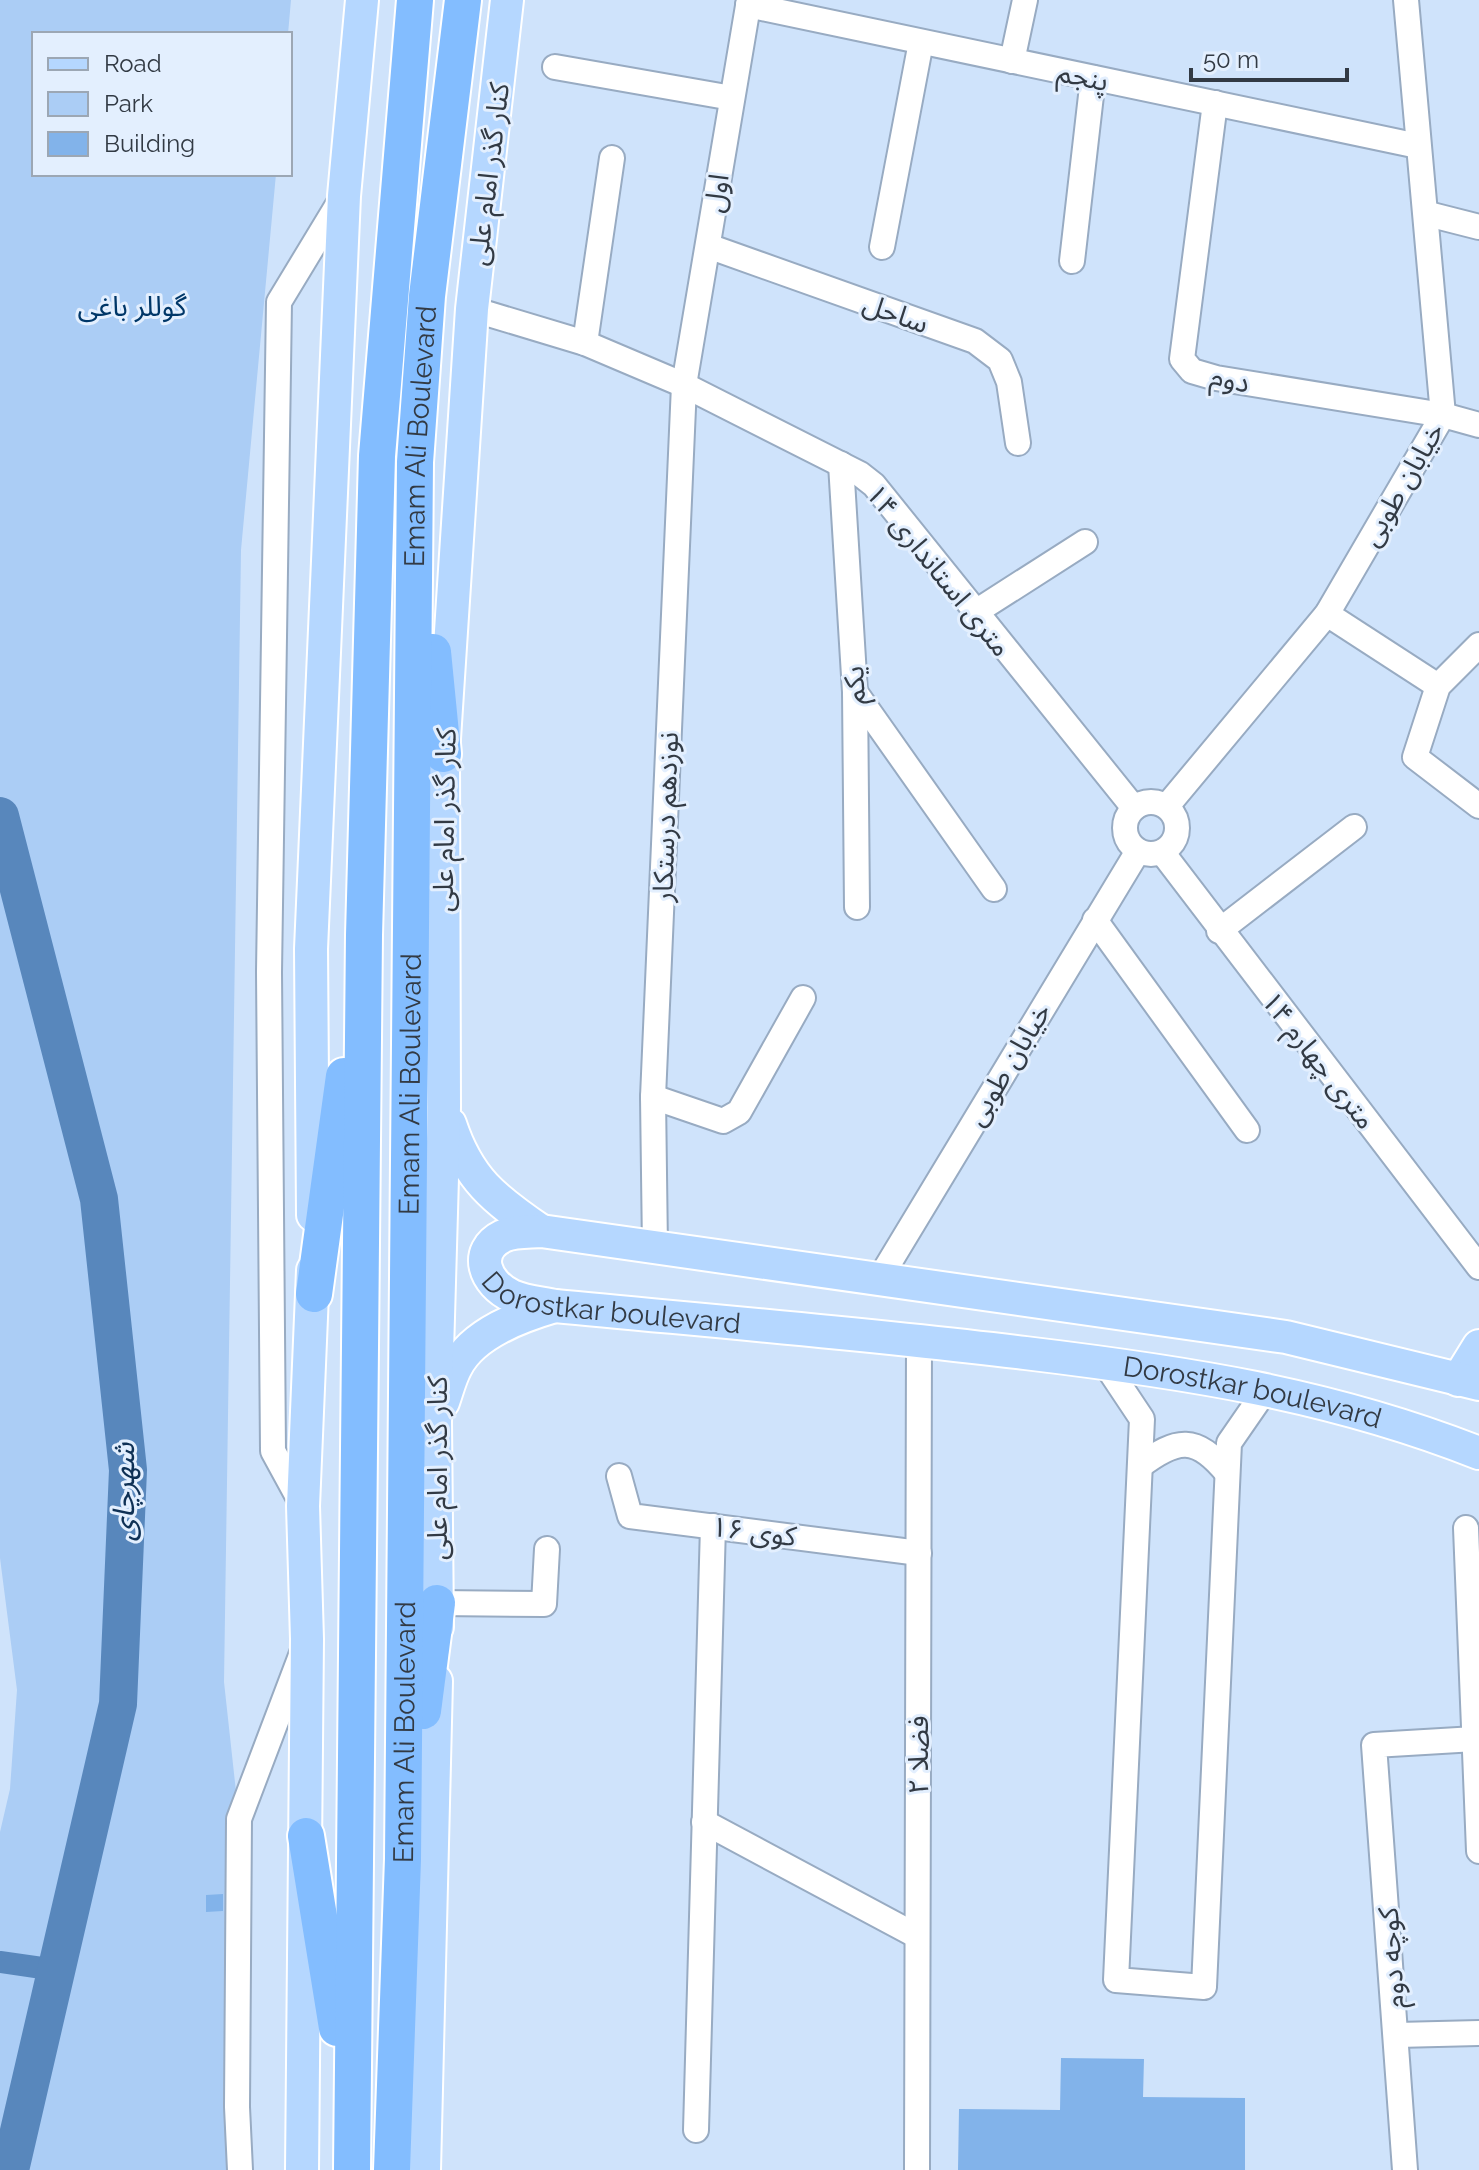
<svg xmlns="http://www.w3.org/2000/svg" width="1479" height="2170" font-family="Raleway,'Noto Sans Arabic',sans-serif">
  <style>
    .green { fill: #abcdf5 }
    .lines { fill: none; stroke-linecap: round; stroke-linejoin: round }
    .canal { stroke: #5887bc; stroke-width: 22 }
    .river { stroke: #5887bc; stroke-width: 38 }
    .building { fill: #82b3ea }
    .minor-casing { stroke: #98abc2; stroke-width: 28 }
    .major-casing { stroke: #fff; stroke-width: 36 }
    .highway-casing { stroke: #fff; stroke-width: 40 }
    .minor { stroke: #fff; stroke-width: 24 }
    .major { stroke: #b5d7ff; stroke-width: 32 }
    .highway { stroke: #83bdff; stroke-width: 36 }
    .labels { text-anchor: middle; stroke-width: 6; stroke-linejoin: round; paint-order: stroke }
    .street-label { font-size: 28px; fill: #323a44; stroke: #e3effe }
    .park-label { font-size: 28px; fill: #003768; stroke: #e3effe }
    .water-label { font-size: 30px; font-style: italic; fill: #0f3155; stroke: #e3effe }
  </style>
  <rect width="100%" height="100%" fill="#cfe3fb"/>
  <path class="green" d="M0,0H291L288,34H34V174H276L241,550L224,1682L239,1819L231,2170H0V1832L10,1789L17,1690L0,1558Z"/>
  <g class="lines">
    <path class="canal" d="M0,1962L56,1970"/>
    <path class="river" d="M0,816L99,1199L128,1470L118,1704L10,2170"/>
  </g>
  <g class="building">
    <path d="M223,1894V1911L206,1912V1895Z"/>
    <path d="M1061,2058L1144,2059L1143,2097L1245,2098V2170H958L959,2109L1060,2110Z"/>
  </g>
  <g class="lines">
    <defs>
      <g id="minor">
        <path d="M748,5L1418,146"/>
        <path d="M1012,61L1025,0"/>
        <path d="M555,67L732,98"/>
        <path d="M1215,103L1182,359L1192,371L1216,378L1443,415L1479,425"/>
        <path d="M1428,214L1479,227"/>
        <path d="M708,246L975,341L1000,360L1009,382L1018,443"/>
        <path d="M882,247L921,42"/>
        <path d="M1072,261L1093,78"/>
        <path d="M472,309L585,343L684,385L860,474L874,485L1134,808"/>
        <path d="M585,343L612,158"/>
        <path d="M841,464L855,692L857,907"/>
        <path d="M974,613L1085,542"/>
        <path d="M1327,614L1438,686"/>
        <path d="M1479,645L1438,686L1415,757L1479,806"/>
        <path d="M855,692L994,889"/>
        <circle cx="1151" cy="828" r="26"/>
        <path d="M1167,806L1327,614L1443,415L1406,0"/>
        <path d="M1162,852L1479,1267"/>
        <path d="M1095,920L1247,1130"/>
        <path d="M1219,931L1354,827"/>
        <path d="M653,1097L723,1121L739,1112L803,998"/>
        <path d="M655,1249L653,1097L684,385L749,0"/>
        <path d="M880,1278L1138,851"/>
        <path d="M1104,1362L1142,1419L1116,1980L1204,1987L1229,1443L1267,1388"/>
        <path d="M1140,1466C1177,1438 1196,1435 1227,1473"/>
        <path d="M619,1476L630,1516L919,1553"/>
        <path d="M303,1506L273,1451L269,972L279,302L342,198"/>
        <path d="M1466,1528L1479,1851"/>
        <path d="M437,1603L544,1604L547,1549"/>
        <path d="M704,1822L917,1936"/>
        <path d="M1397,2035L1479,2033"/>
        <path d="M696,2130L713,1526"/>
        <path d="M240,2170L237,2107L239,1819L302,1653"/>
        <path d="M917,2170L919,1340"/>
        <path d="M1405,2170L1374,1745L1475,1739"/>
      </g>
      <g id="major">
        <path d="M450,1124C468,1179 494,1199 541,1231"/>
        <path d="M313,1215L311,949L344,196L362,0"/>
        <path d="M1458,1380L1479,1346"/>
        <path id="s1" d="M1479,1384L1286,1337L541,1231C529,1232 514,1231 503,1236C472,1251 485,1284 512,1296C525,1302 542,1303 555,1306C712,1321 869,1334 1025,1353C1183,1372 1330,1394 1479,1453"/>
        <path d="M443,1402C447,1391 450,1378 456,1367C473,1333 521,1316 555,1306"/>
        <path d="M437,1627L435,1422L444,1107L443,754L472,309L507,0"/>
        <path d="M302,2170L307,1639L303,1506L313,1270"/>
        <path d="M424,2170L436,1681"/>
      </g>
      <g id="highway">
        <path d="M433,652L443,754"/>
        <path d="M314,1294L344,1076"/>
        <path d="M423,1711L437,1603"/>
        <path d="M306,1836L337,2028"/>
        <path d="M352,2170L364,935L377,456L415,0"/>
        <path id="s2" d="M392,2170L403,1859L415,462L427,296L463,0"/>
      </g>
    </defs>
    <use href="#minor" class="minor-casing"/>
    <use href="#major" class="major-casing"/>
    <use href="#highway" class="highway-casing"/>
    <use href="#minor" class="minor"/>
    <use href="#major" class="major"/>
    <use href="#highway" class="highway"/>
  </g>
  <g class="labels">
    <g class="street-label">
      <text transform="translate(1083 76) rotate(12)" y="10">پنجم</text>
      <text transform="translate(488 174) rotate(-83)" y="10">کنار گذر امام علی</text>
      <text transform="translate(716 193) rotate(-81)" y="10">اول</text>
      <text transform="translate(896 313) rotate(20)" y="10">ساحل</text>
      <text transform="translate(1230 379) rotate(12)" y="10">دوم</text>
      <text dy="10" stroke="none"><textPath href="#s2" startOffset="1734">Emam Ali Boulevard</textPath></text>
      <text transform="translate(1402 484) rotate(-60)" y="10">خیابان طوبی</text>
      <text transform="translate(939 570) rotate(51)" y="10">۱۴ متری استانداری</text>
      <text transform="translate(854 685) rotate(-92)" y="10">یکم</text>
      <text transform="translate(665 817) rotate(-88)" y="10">نوزدهم درستکار</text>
      <text transform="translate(444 820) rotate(-89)" y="10">کنار گذر امام علی</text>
      <text transform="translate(1319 1060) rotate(52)" y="10">۱۴ متری چهارم</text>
      <text transform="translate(1008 1064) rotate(-59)" y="10">خیابان طوبی</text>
      <text dy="10" stroke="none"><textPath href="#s2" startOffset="1086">Emam Ali Boulevard</textPath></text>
      <text dy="10" stroke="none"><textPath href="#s1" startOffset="1168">Dorostkar boulevard</textPath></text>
      <text dy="10" stroke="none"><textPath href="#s1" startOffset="1816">Dorostkar boulevard</textPath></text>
      <text transform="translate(437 1468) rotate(-90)" y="10">کنار گذر امام علی</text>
      <text transform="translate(754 1531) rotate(7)" y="10">کوی ۱۶</text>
      <text dy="10" stroke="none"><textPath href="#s2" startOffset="438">Emam Ali Boulevard</textPath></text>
      <text transform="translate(918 1755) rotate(-90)" y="10">فضلا ۲</text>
      <text transform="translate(1391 1958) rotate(-94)" y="10">کوچه دوم</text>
    </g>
    <g class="park-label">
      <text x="132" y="316">گوللر باغی</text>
    </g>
    <g class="water-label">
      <text transform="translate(124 1492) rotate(-90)" y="10">شهرچای</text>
    </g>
  </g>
  <rect x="32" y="32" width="260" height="144" fill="#e3effe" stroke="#9ca7b4" stroke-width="2"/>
  <rect x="48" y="58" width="40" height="12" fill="#b5d7ff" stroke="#9ca7b4" stroke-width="2"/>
  <text x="104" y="72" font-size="24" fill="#323a44">Road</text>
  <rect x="48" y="92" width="40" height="24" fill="#abcdf5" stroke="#9ca7b4" stroke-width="2"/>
  <text x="104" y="112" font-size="24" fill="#323a44">Park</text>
  <rect x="48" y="132" width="40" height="24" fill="#82b3ea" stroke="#9ca7b4" stroke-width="2"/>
  <text x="104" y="152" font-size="24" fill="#323a44">Building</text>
  <path d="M1191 68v12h156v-12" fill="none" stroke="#323a44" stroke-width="4"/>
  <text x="1203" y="68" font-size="24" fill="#323a44" stroke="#e3effe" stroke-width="6" paint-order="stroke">50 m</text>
</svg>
